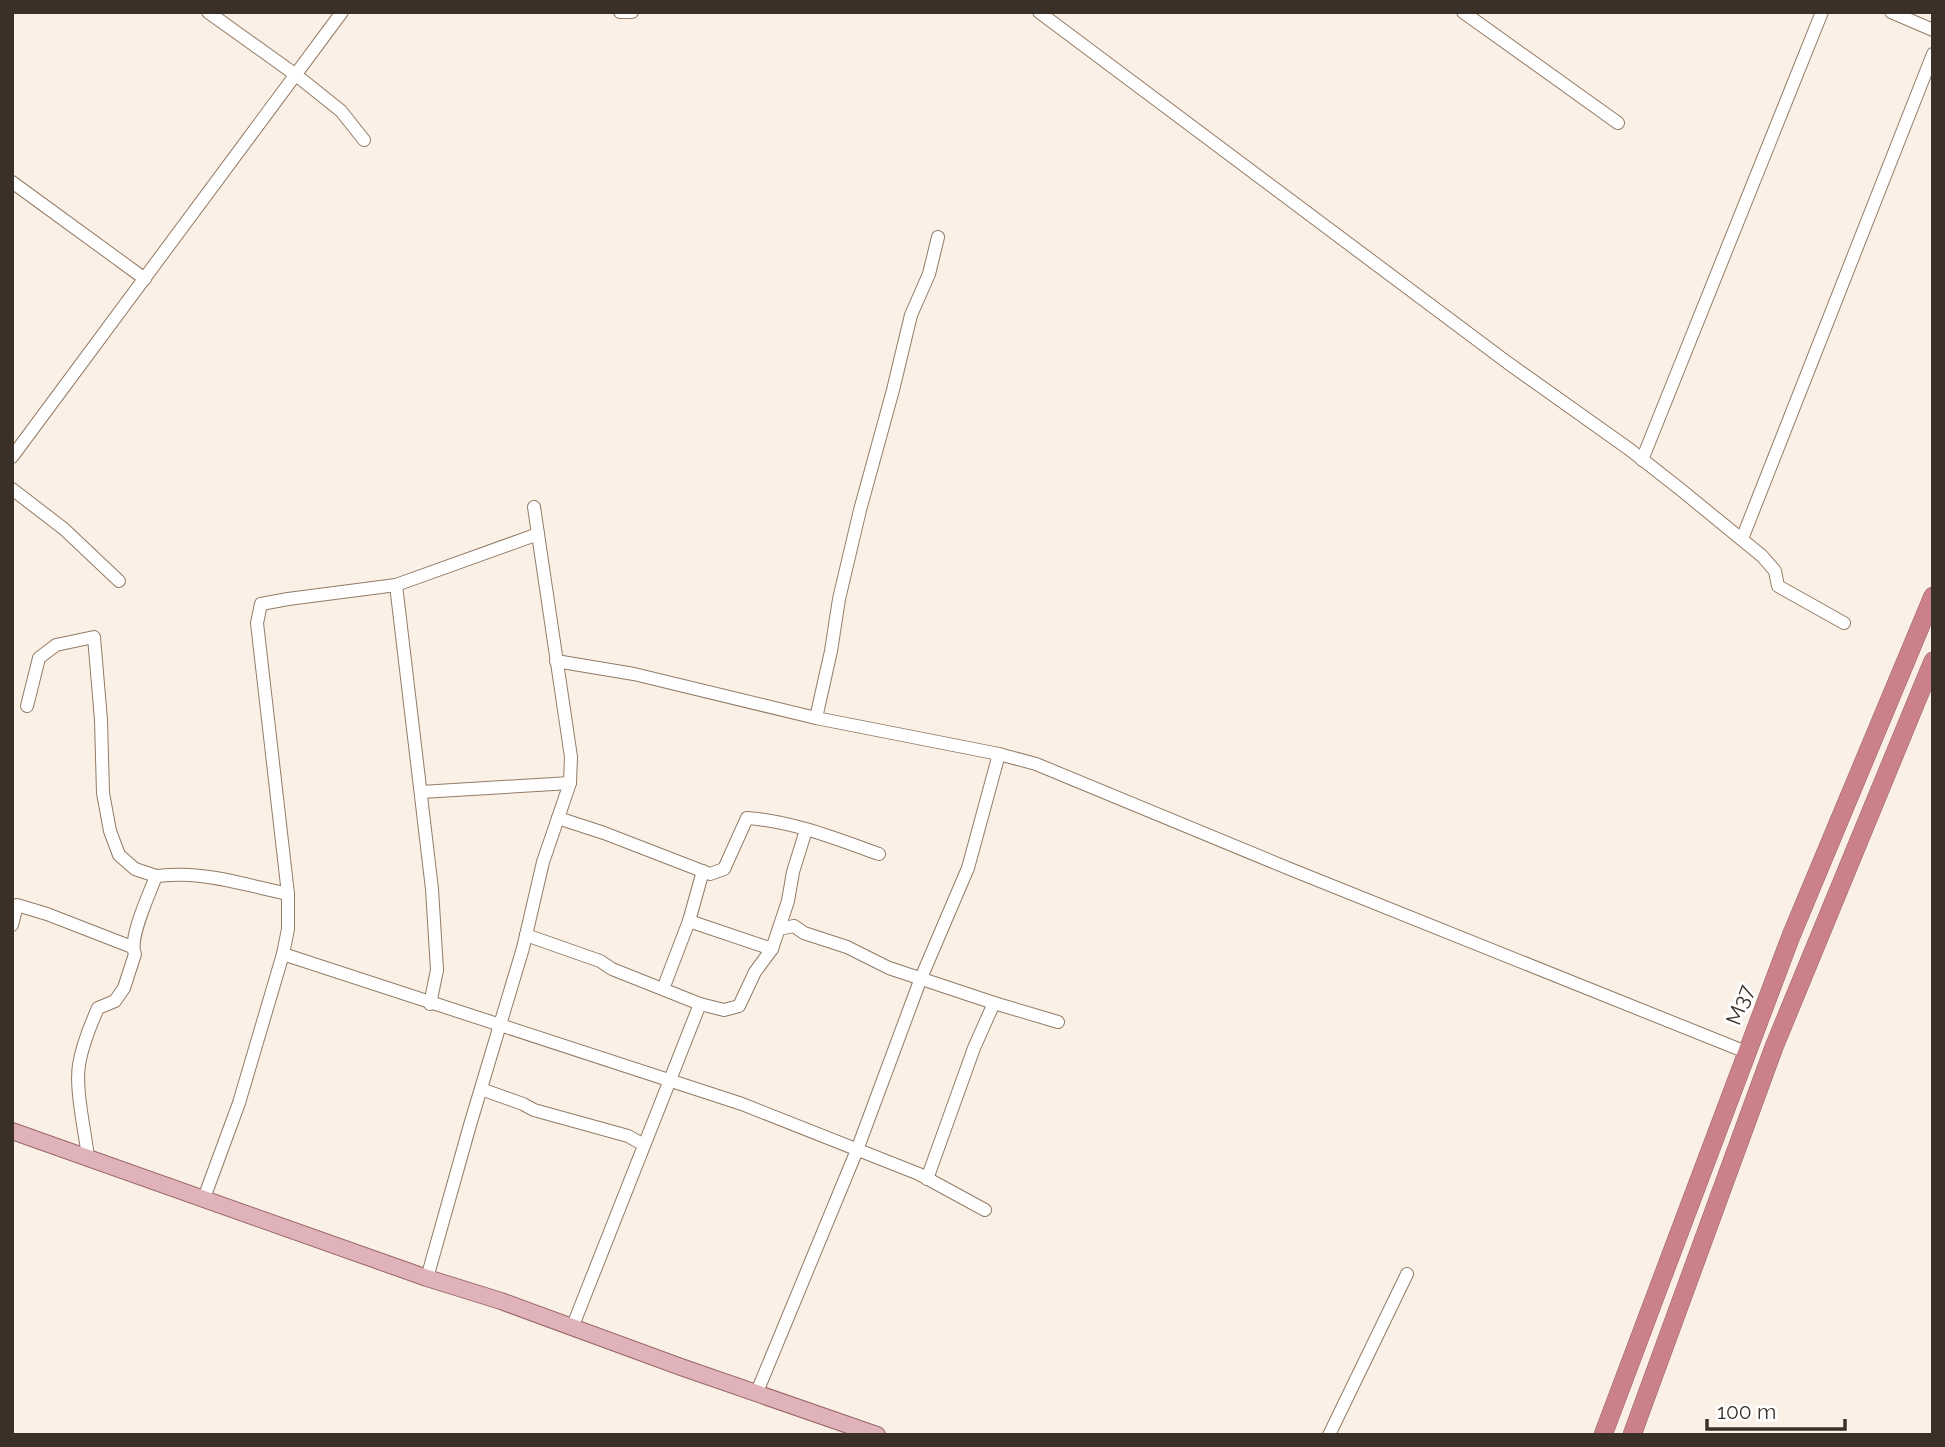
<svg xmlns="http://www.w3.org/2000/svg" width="1945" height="1447" font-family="Raleway,sans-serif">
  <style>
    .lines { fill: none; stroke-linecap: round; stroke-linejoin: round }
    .minor-casing { stroke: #947b65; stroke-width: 14 }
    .major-casing { stroke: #986567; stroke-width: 18 }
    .highway-casing { stroke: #986567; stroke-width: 19 }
    .minor { stroke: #fff; stroke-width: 12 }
    .major { stroke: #dfb3b9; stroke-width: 16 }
    .highway { stroke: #ca818a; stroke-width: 18 }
    .labels { text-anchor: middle; stroke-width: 6; stroke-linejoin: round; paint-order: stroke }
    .street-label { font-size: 21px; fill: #3b3027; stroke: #fff }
  </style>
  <rect width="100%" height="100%" fill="#fbf0e6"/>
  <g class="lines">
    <defs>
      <g id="minor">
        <path d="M208,12L296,75L341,111L364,140"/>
        <path d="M620,12H632"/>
        <path d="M1039,12L1508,363L1629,449L1680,489L1762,556L1775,571L1778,586L1844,623"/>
        <path d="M1463,12L1618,123"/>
        <path d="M1891,12L1933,30"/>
        <path d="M12,182L145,279"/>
        <path d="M12,457L342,12"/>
        <path d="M1642,460L1822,12"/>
        <path d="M12,489L64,529L119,581"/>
        <path d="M1742,539L1933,54"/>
        <path d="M396,585L432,889L437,970L430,1004"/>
        <path d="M556,661L634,674L816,718L999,754L1036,764L1290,869L1746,1052"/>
        <path d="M27,706L39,658L56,645L94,637L101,720L103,793L110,831L119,855L135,869L156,876"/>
        <path d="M816,718L831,651L839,599L860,510L893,390L911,315L929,274L938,237"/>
        <path d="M421,792L570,783"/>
        <path d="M558,818L604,833L710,874L724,869L747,818C792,821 837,839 879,854"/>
        <path d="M689,921L772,949"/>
        <path d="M12,925L17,905L47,914L132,947"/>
        <path d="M779,929L794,926L804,933L847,947L889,968L994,1003L1058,1022"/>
        <path d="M526,935L600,961L612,969L700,1004L724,1010L739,1006L755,972L772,949L788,901L793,872L806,830"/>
        <path d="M283,954L742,1104L919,1174L985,1210"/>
        <path d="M663,989L689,921L703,871"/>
        <path d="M481,1089L523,1104L534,1110L628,1136L644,1145"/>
        <path d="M88,1157C85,1131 75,1089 79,1065C82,1045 90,1026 98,1008L115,1001L124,988L135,954C128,938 150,893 156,876C167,875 179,874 190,875C223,877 255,887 288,894"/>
        <path d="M927,1179L974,1048L994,1003"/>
        <path d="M204,1198L239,1103L283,954L288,929V894L257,623L261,604L288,599L396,585L538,534"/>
        <path d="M427,1278L470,1125L523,948L543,862L570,783L571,757L534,507"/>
        <path d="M572,1328L700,1004"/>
        <path d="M757,1392L857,1150L921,978L968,868L999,754"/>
        <path d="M1329,1435L1407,1274"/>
      </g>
      <path id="major" d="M12,1131L427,1278L501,1301L681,1367L877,1435"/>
      <g id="highway">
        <path d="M1603,1435L1791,936L1933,596"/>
        <path d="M1632,1435L1774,1047L1933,661"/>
      </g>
    </defs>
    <use href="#minor" class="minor-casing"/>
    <use href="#major" class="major-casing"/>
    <use href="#highway" class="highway-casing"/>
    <use href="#minor" class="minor"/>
    <use href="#major" class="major"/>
    <use href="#highway" class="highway"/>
  </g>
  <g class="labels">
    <g class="street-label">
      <text transform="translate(1740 1005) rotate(-69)" y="7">M37</text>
    </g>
  </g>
  <rect width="1945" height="1447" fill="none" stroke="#3b3027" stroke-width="28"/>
  <path d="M1707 1419v10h138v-10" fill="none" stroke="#3b3027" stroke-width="3.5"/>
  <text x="1717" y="1419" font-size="21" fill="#3b3027" stroke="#ffffff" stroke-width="5" paint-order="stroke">100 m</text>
</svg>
